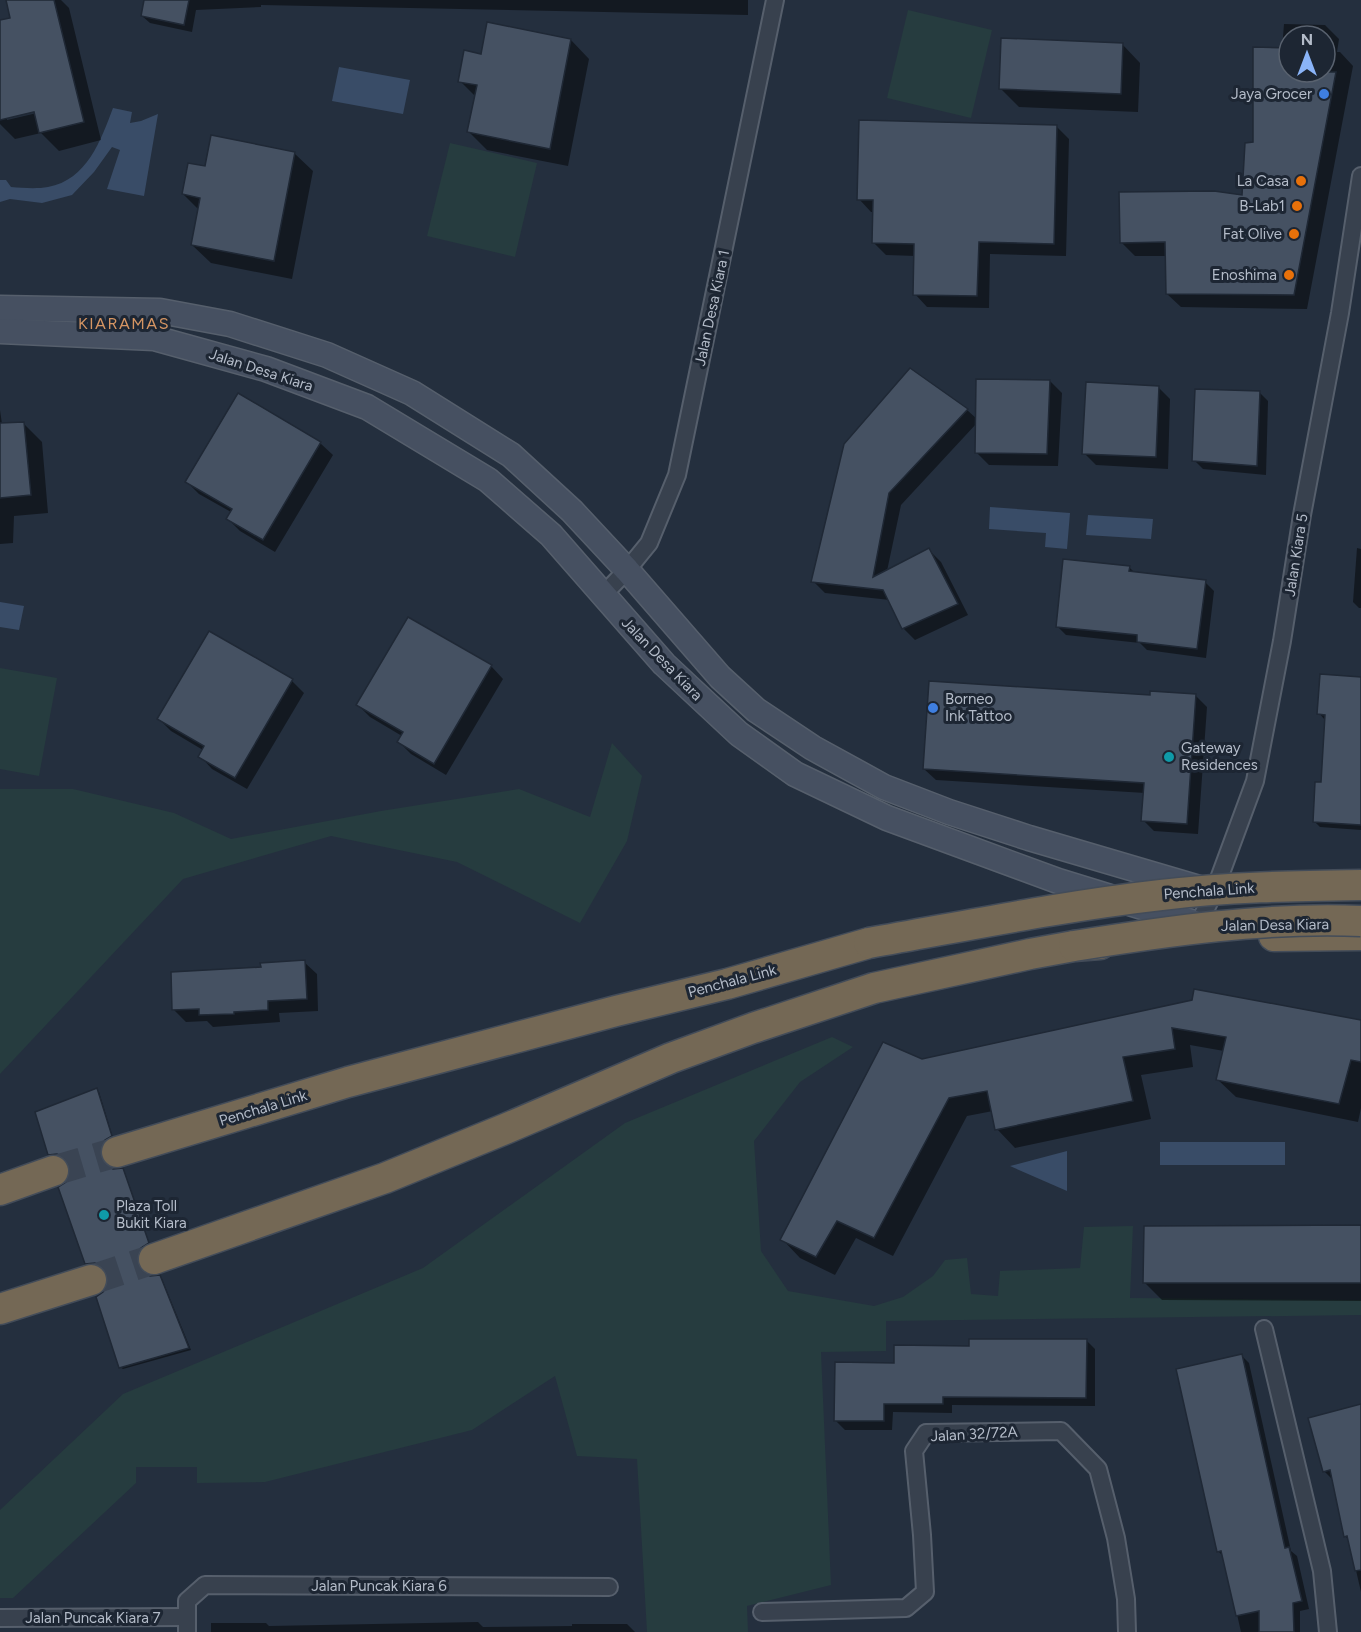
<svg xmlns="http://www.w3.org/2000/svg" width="1361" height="1632" font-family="Figtree,sans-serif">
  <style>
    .green { fill: #263c3f }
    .water { fill: #394c67 }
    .shadow { fill: #0007; fill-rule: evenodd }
    .building { fill: #455162; stroke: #1f2835; stroke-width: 1.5 }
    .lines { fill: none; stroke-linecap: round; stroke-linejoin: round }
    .highway-tunnel { stroke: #3a4453; stroke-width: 30; stroke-dasharray: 30 15; stroke-linecap: butt }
    .street-casing { stroke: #565f6c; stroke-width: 20 }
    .secondary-casing { stroke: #565f6c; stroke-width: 27 }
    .highway-casing { stroke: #434c59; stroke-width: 33 }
    .street { stroke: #38414e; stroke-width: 16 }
    .secondary { stroke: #465061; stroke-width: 24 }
    .highway { stroke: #746855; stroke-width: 30 }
    .highway-bridge-casing { stroke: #434c59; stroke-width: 33; stroke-linecap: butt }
    .highway-bridge { stroke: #746855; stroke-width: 30 }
    .shop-dot { fill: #3f7fe0; stroke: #1d2633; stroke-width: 2 }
    .food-dot { fill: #e8710a; stroke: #1d2633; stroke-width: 2 }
    .culture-dot { fill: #0f9aa8; stroke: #1d2633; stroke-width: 2 }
    .labels { text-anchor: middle; stroke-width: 6; stroke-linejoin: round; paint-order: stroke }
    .poi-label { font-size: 15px; fill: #b4bcc9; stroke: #1d2633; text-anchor: end }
    .street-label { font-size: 15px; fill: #b4bcc9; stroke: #1d2633 }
    .neighbourhood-label { font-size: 16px; letter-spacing: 1.5px; fill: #d59563; stroke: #1d2633 }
  </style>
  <rect width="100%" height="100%" fill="#242f3e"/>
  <g class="green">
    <path d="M908,10L992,30L971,118L887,98Z"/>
    <path d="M450,143L537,163L515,257L427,236Z"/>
    <path d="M0,668L57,678L39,776L0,769Z"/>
    <path d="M612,743L642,776L627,841L580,923L457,862L331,836L183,879L0,1074V789H73L174,813L231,839L381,811L519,789L590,817Z"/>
    <path d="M832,1037L853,1047L800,1082L754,1141L761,1251L788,1291L874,1306L903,1297L933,1276L945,1260L967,1258L971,1294L998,1296L1000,1271L1080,1268L1084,1227L1133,1226L1130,1298L1361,1300V1315L886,1321V1351L821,1352L831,1585L747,1606L748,1632H647L637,1459L577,1456L555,1376L472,1430L265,1482L197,1483V1467H136V1483L13,1598H0V1510L123,1394L423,1268L625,1123Z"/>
  </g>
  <g class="water">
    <path d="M339,67L410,80L403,114L332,101Z"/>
    <path d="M113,108L132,112L130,123L141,121L158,114L144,196L107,189L120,150L112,147L94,172L72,195L42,203L10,199L0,202V180H6L11,187C23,188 37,189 48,187C87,180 101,140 113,108Z"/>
    <path d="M990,507L1070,513L1067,549L1045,547L1046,533L989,529Z"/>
    <path d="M1088,515L1153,519L1151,539L1086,535Z"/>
    <path d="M0,602L24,606L19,630L0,627Z"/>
    <rect x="1160" y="1142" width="125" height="23"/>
    <path d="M1067,1151V1191L1010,1166Z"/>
  </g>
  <g class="shadow">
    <path d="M9,0H61L69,8L101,140L59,151L41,133L15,139L0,124V22L12,19ZM40,109L41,112L7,120V117Z"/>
    <path d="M145,0H748V15L261,5V7L196,10L192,32L150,23L142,16Z"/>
    <path d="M1284,24L1325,25L1339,39L1337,52H1340L1353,66L1307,309L1181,307L1167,294V256H1135L1121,242L1244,197L1255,143L1282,49ZM1289,36H1325V72H1289Z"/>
    <path d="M571,40L589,59L568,166L487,150L469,132L476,97L460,81L482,56Z"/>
    <path d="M1122,44L1140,63L1138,112L1019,107L1001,89Z"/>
    <path d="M1056,126L1069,139L1066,256L990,254L989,308L927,307L915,294L916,256L886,255L874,243V212H871L859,199Z"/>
    <path d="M294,153L313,171L292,279L211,263L192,245L199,210L183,194L206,168Z"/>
    <path d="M910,370L967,410L977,419L1050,381L1062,393L1058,466L989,465L976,452L977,423L901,505L887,571L929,550L941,562L968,615L915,640L903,628L890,600L825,593L813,581Z"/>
    <path d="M1158,387L1170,399L1168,469L1096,465L1084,453Z"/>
    <path d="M1259,392L1268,401L1266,475L1203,469L1194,460Z"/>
    <path d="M0,410L2,424L23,423L42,442L48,513L14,516L13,543L0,544Z"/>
    <path d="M320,443L333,455L275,552L240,531L228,519L231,512L199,494L187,482Z"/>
    <path d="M1357,548L1361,549V608H1359L1353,602Z"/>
    <path d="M1129,567L1135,573L1205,582L1214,591L1206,658L1147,650L1140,643L1066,635L1057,626Z"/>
    <path d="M210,633L292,681L304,693L247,789L212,769L200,756L203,750L171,731L159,719Z"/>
    <path d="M491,666L503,679L446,775L411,754L399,742L402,736L370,717L358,705Z"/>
    <path d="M1361,679V830L1320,827L1314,821L1322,784L1327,719H1324L1319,713Z"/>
    <path d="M1195,695L1207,707L1198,834L1154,831L1143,820L1145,793L936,780L924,769L1151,697Z"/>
    <path d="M304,962L317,974L318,1011L279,1013L280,1022L213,1027L207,1021L186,1022L174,1010L262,969Z"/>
    <path d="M1194,1001L1361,1022V1108L1358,1122L1236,1097L1217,1079L1224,1051L1190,1045L1193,1067L1141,1075L1151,1119L1015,1148L997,1129L993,1111L967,1116L893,1256L856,1238L835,1275L800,1258L782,1239L922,1061Z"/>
    <path d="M96,1090L99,1092L113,1138L107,1142L102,1151L103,1161L106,1167L112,1170H122L125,1173L150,1245L143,1251L139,1260L140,1268L143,1274L150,1277H160L162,1279L191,1350L123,1369L120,1367L109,1274L105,1268L99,1265L89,1266L86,1263L68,1183L72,1174L71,1165L66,1159L60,1156H52L49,1154Z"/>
    <path d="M1361,1226V1301L1162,1300L1144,1282Z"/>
    <path d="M1086,1340L1095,1349V1406L952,1405V1413L893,1412L892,1430H845L836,1421L895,1364L971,1347Z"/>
    <path d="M1241,1355L1249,1363L1291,1551L1297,1556L1309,1609L1300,1611V1632H1241L1224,1557L1218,1551Z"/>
    <path d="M1361,1406V1592L1349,1540L1345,1536L1333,1477L1331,1478L1324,1471Z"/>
    <path d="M478,1622L483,1627L572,1626V1624H627L635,1632H211V1623H266L269,1626Z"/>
  </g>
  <g class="building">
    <path d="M6,0H54L84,122L39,133L34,112L0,120V20L10,18Z"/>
    <path d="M144,0H189L184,25L141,16Z"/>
    <path d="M487,22L571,39L550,149L467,132L477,85L458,82L464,50L481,54Z"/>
    <path d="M1001,38L1123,43L1121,94L999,89Z"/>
    <path d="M1253,47L1289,48V72H1336L1294,295L1166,294L1165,242L1120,243L1119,192L1214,191L1242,195L1245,143L1253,142Z"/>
    <path d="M859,120L1057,125L1054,244L979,242L977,296L913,295L914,244L872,243L873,200H857Z"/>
    <path d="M211,135L295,152L274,261L191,245L200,198L182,194L188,163L205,166Z"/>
    <path d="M910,368L968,409L889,493L873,577L929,548L958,604L902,629L883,590L811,582L844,444Z"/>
    <path d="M976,379L1050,380L1047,454L975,453Z"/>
    <path d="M1086,382L1159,386L1156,457L1082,454Z"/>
    <path d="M1195,389L1260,391L1257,466L1192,461Z"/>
    <path d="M238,393L321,442L263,540L226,519L232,509L185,482Z"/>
    <path d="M24,422L31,495L0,498V423Z"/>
    <path d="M1063,559L1130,566L1129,571L1206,580L1197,649L1137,642V635L1056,627Z"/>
    <path d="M408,617L492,665L434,764L397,742L403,732L356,705Z"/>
    <path d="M209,631L293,679L235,778L198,757L204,746L157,719Z"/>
    <path d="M1320,674L1361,677V825L1313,822L1315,782H1321L1325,715L1317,714Z"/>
    <path d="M929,681L1150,695V691L1196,694L1187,824L1141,821L1144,783L923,769Z"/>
    <path d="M305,960L307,999L268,1001V1010L234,1012V1014L199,1015V1009L172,1010L171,972L261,967L260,963Z"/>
    <path d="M1194,989L1361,1020V1062L1351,1060L1339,1104L1216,1080L1226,1037L1172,1028L1175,1049L1123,1057L1133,1101L995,1130L987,1091L949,1098L874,1238L837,1221L816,1257L780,1240L883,1042L922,1059L1192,1000Z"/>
    <path d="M97,1088L112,1136L105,1140L100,1148L101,1158L106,1165L113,1169L123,1168L149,1243L141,1248L137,1256L138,1264L142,1272L150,1276L160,1275L189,1348L119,1368L96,1297L103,1292L108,1284L107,1274L102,1267L95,1263L85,1264L58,1187L66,1182L70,1173L69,1166L64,1158L57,1154L48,1155L35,1112Z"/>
    <path d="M1361,1225V1283H1143L1144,1226Z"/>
    <path d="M969,1339H1087L1086,1398L943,1397V1404H884V1421H834L835,1362L894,1363V1345L969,1346Z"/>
    <path d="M1242,1354L1285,1548L1289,1547L1302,1601L1293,1603L1294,1632H1259V1611L1236,1616L1221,1551L1217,1552L1176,1369Z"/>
    <path d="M1361,1404V1570L1355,1571L1347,1536L1344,1537L1330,1470L1323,1472L1308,1418Z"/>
  </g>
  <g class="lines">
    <g class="highway-tunnel">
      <path d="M53,1171L117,1152"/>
      <path d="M91,1280L154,1259"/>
    </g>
    <defs>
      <g id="street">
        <path d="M603,595L627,570L649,543L677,475L775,0"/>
        <path d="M1198,925L1214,892L1255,781L1282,641L1302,515L1340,313L1361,176"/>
        <path d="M1264,1329L1322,1571L1328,1632"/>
        <path d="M762,1612L906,1608L925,1592L922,1535L914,1451L926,1433L1061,1431L1098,1469L1116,1538L1126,1599L1127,1632"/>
        <path d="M0,1618L187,1617"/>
        <path d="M187,1632V1601L205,1585L609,1587"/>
      </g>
      <g id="secondary">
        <path d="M0,308L160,311L230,324L327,355L412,393L511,455L572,511L627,570L720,677L756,710L813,748L884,787L949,812L1029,838L1199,888"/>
        <path d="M0,331L154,338L266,369L367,407L488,480L551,535L664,664L739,734L795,774L887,818L1058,881L1201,925"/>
      </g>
      <g id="highway">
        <path d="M1274,936L1361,935"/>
        <path d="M117,1152L348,1082L616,1011L727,984L869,943"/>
        <path d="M0,1190L53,1171"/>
        <path d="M154,1259L385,1178L505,1129L671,1058L753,1028L874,988L1030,954L1074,946L1100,944"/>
        <path d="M0,1309L91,1280"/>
      </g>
    </defs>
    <use href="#street" class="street-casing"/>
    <use href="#secondary" class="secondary-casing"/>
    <use href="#highway" class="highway-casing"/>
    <use href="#street" class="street"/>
    <use href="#secondary" class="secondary"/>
    <use href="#highway" class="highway"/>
    <defs>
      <g id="highway-bridge">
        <path d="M869,943C966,926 1063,906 1161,895C1227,887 1294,886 1361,885"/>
        <path d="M1074,946C1168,931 1265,917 1361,921"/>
      </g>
    </defs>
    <use href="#highway-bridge" class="highway-bridge-casing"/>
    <use href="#highway-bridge" class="highway-bridge"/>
  </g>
  <g class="shop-dot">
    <circle cx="1324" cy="94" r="6"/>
    <circle cx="933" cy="708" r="6"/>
  </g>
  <g class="food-dot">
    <circle cx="1301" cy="181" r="6"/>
    <circle cx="1297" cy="206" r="6"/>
    <circle cx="1294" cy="234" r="6"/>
    <circle cx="1289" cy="275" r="6"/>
  </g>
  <g class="culture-dot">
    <circle cx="1169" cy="757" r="6"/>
    <circle cx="104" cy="1215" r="6"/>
  </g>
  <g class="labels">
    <g class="poi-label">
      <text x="1312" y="99">Jaya Grocer</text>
      <text x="1289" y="186">La Casa</text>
      <text x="1285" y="211">B-Lab1</text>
      <text x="1282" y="239">Fat Olive</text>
      <text x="1277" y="280">Enoshima</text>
      <text x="945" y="704" text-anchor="start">Borneo<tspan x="945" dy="17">Ink Tattoo</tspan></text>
      <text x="1181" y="753" text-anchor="start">Gateway<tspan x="1181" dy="17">Residences</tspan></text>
      <text x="116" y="1211" text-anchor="start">Plaza Toll<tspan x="116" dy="17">Bukit Kiara</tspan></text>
    </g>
    <g class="street-label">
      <text transform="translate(712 308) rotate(-78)" y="5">Jalan Desa Kiara 1</text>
      <text transform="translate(261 370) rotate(18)" y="5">Jalan Desa Kiara</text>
      <text transform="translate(1296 555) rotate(-81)" y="5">Jalan Kiara 5</text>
      <text transform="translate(662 659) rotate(46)" y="5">Jalan Desa Kiara</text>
      <text transform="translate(1209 891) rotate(-4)" y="5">Penchala Link</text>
      <text transform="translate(1275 925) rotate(-1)" y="5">Jalan Desa Kiara</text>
      <text transform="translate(732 981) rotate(-15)" y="5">Penchala Link</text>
      <text transform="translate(263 1108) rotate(-17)" y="5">Penchala Link</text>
      <text transform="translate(974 1434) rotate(-3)" y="5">Jalan 32/72A</text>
      <text x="379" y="1591">Jalan Puncak Kiara 6</text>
      <text x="93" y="1623">Jalan Puncak Kiara 7</text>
    </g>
    <g class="neighbourhood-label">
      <text x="124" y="329">KIARAMAS</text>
    </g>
  </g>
  <g transform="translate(1307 54)"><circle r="28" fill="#1d2633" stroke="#59626f" stroke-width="1.5"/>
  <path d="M0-4.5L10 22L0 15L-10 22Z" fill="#8ab4f8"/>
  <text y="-9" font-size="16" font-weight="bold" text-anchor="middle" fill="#b4bcc9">N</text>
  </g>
</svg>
